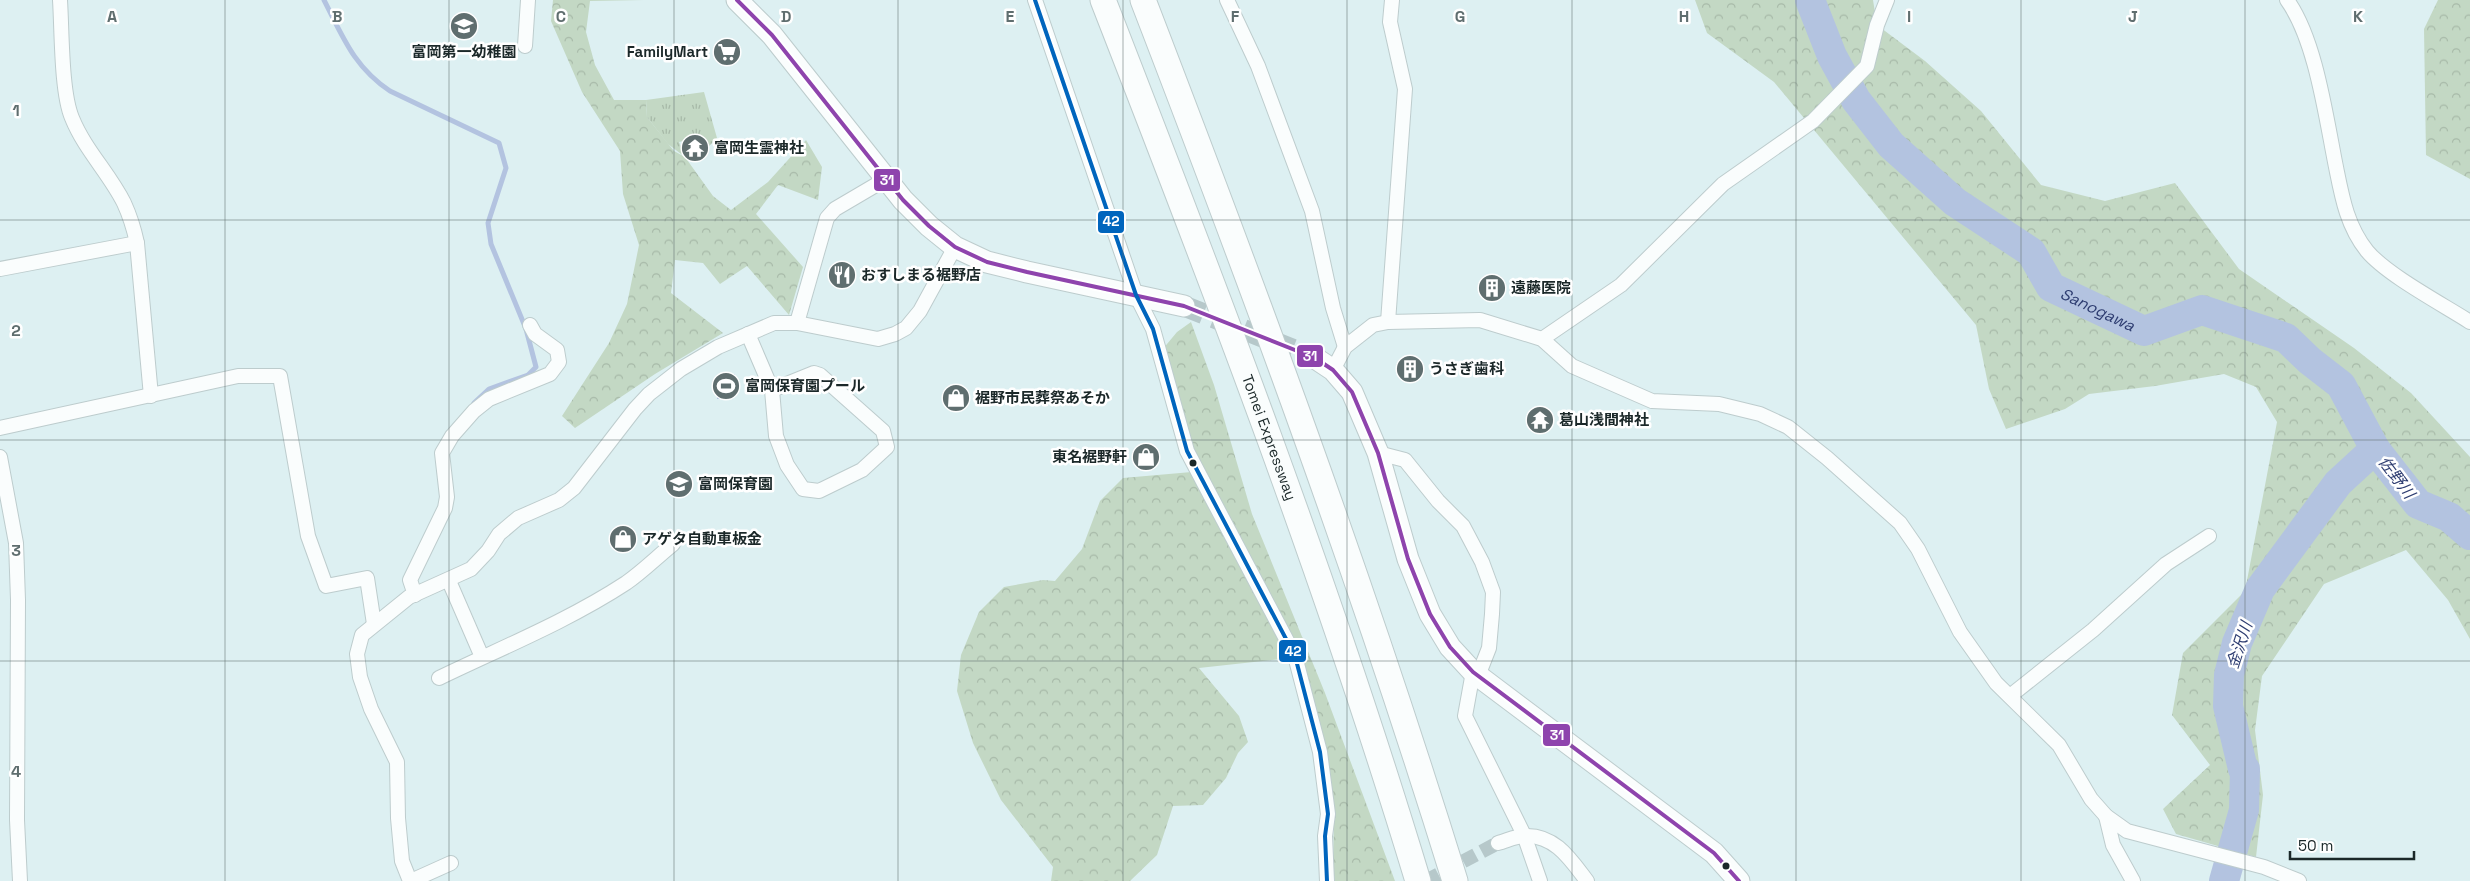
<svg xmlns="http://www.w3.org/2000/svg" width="2470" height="881" font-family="'Space Grotesk','Noto Sans JP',sans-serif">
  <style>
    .forest { fill: url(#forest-crowns) }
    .park { fill: url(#park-tufts) }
    .water { fill: url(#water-ripples) }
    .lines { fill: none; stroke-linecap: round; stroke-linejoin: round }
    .stream { stroke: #b3c3e0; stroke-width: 5 }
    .river { stroke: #b3c3e0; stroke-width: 30 }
    .street-tunnel { stroke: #b6c8ca; stroke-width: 14; stroke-dasharray: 14 7; stroke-linecap: butt }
    .primary-tunnel { stroke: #b6c8ca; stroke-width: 21; stroke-dasharray: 21 11; stroke-linecap: butt }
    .street-casing { stroke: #bdcccd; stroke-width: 16 }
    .primary-casing { stroke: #bdcccd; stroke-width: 23 }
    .highway-casing { stroke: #bdcccd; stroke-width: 27 }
    .street { stroke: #fafdfd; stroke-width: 14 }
    .primary { stroke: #fafdfd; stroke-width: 21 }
    .highway { stroke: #fafdfd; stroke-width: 25 }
    .bus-1-casing { stroke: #fff; stroke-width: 8 }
    .bus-2-casing { stroke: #fff; stroke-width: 8 }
    .bus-1 { stroke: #8e44ad; stroke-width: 4 }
    .bus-2 { stroke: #0065bd; stroke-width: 4 }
    .grid { fill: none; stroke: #5f6e6f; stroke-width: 1; stroke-opacity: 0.55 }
    .bus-dot { fill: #1b2829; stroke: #fff; stroke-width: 2 }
    .labels { text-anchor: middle; stroke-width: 5; stroke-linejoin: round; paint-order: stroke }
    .poi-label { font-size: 15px; font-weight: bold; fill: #1b2829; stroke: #fff; text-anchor: start }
    .street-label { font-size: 15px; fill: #1b2829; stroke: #fff }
    .water-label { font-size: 16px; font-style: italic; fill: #2e3d71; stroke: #fff }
    .grid-label { font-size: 16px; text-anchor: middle; font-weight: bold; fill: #5f6e6f; stroke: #fff; stroke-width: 5; stroke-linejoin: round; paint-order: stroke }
    .line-badge { stroke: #fff; stroke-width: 2 }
    .badge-label { font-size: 14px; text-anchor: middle; font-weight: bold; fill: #fff }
  </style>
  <defs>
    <pattern id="forest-crowns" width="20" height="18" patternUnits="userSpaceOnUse" patternTransform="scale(1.25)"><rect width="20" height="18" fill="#c3d8c4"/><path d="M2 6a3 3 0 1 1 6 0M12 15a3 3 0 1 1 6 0" fill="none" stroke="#a7b9a8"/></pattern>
    <pattern id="park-tufts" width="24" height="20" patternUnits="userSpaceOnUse" patternTransform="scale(1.25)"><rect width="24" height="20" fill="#c3d8c4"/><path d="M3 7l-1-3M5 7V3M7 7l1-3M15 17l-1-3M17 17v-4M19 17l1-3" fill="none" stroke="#a7b9a8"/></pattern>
    <pattern id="water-ripples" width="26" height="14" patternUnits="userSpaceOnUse" patternTransform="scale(1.25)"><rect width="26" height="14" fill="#b3c3e0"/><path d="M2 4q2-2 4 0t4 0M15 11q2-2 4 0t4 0" fill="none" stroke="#99a8c0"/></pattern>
  </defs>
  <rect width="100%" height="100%" fill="#ddf0f2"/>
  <g class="forest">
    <path d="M553,0H644L590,1L586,32L595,65L614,100H646L647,117L674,151L685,157L713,196L731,210L768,182L806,140L822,167L818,200L778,185L756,214L803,267L789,315L747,266L720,284L703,263L675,260L671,293L723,333L655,374L575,428L562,416L609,343L627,304L639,245L623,194L620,151L582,92L551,21Z"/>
    <path d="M1695,0H1873L1877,25L1925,61L1981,111L2041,185L2105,201L2175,183L2239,269L2354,348L2411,393L2470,457V639L2448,600L2406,550L2324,584L2262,676L2255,730L2263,795L2256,857L2176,834L2163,809L2210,765L2172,715L2183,653L2245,591L2277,422L2256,387L2224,374L2155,386L2089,394L2065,409L2006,429L1989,389L1976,325L1774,82L1707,33Z"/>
    <path d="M2438,0H2470V179L2426,155L2424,29Z"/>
    <path d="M1191,322L1214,385L1252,514L1325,693L1395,881H1335L1333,869L1334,816L1300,657L1199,668L1239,716L1248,742L1238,753L1226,778L1203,805L1173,806L1157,855L1130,881H1051L1053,867L1001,800L973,743L957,691L961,655L979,612L1004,587L1043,580L1055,581L1082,549L1100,501L1123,478L1203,471L1191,444L1162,350L1177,332Z"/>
  </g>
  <path class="park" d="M704,92L717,138L708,147L701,135L679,142L685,157L668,144L647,117L646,100Z"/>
  <path class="water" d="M718,374H735L733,399H717Z"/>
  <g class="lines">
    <path class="stream" d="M324,0C343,37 354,67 390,91L499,143L506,168L488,223L491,244L526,329L536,367L528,375L489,389L474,403"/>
    <g class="river">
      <path id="s1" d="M1810,0L1832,56L1856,100L1891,145L1955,202L2031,252L2051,287L2144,331L2202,310L2286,338L2310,361L2341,385L2375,449L2418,504L2449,517L2470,535"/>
      <path d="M2224,881L2244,810L2245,769H2243L2228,706L2229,675L2237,643L2260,589L2338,483L2375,449"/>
    </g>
    <path class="street-tunnel" d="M1426,881L1498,843"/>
    <path class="primary-tunnel" d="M1184,306L1315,358"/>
    <defs>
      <g id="street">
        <path d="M60,0C62,30 61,92 72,118C85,150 109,173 124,203C130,216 134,229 137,243L151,396"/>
        <path d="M1035,0L1136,295L1153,329L1187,451L1295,656L1320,752L1328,814L1325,836L1327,881"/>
        <path d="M1227,0L1258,66L1312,211L1333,308L1345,347"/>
        <path d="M2287,0C2316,40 2326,118 2336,167C2342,197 2347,226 2367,251C2387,275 2442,304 2470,322"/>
        <path d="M525,46L528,0"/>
        <path d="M0,269L137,243"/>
        <path d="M1388,322L1405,89L1390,22L1392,0"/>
        <path d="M797,323L827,218L835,209L886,179"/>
        <path d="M748,334L772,390L776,436L787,465L803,489L819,491L862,470L887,447L883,431L820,375L814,373L772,390"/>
        <path d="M1542,339L1621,285L1723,184L1813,121L1867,66L1877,25L1887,0"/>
        <path d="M1333,370L1345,347L1373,325L1388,322L1480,320L1542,339L1572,366L1652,401L1719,404L1760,414L1788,427L1827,458L1900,523L1918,549L1960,632L1996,683L2059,745L2091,799L2106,816L2127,831L2264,867L2299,881"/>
        <path d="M0,428L238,376H280L308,536L326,586L367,578L374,624"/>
        <path d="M1378,453L1405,460L1438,501L1463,526L1482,562L1493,592L1492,614L1489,648L1478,676"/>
        <path d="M0,457L16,543L18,600L17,820L20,881"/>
        <path d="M449,581L482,657"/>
        <path d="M415,595L410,580L445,508L447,497L442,453L452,436L474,411L489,399L550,374L559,362L557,350L535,334L530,325"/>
        <path d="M1473,672L1465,716L1524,835L1540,881"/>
        <path d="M439,678C501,648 568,621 626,583C642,572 657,557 673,544"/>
        <path d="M2010,696L2093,630L2166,564L2209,536"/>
        <path d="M2106,816L2113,845L2133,881"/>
        <path d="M1498,843C1506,841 1516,836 1524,836C1555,834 1571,860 1587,881"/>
        <path d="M410,881L402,861L398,818L397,762L371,709L360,677L357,654L362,635L409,597L471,569L488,551L499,534L518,518L559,500L574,488L635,409L649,394L681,369L718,347L774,323H797L878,339L895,334L906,328L920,311L955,247"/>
        <path d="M411,881L451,863"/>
      </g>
      <g id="primary">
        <path d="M737,0L772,35L903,200L929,226L955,247L987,262L1027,272L1184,306"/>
        <path d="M1315,358L1333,370L1352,392L1378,453L1408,559L1430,614L1450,647L1473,672L1714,853L1739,881"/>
      </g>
      <g id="highway">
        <path id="s2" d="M1103,0C1216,290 1328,583 1418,881"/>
        <path d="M1143,0C1255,291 1363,583 1455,881"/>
      </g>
    </defs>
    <use href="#street" class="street-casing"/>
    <use href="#primary" class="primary-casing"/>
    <use href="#highway" class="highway-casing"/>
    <use href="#street" class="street"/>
    <use href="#primary" class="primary"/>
    <use href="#highway" class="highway"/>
    <defs>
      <path id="bus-1" d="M737,0L772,35L903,200L929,226L955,247L987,262L1027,272L1184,306L1315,358L1333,370L1352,392L1378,453L1408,559L1430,614L1450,647L1473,672L1714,853L1739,881"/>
      <path id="bus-2" d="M1035,0L1136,295L1153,329L1187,451L1295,656L1320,752L1328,814L1325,836L1327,881"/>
    </defs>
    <use href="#bus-1" class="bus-1-casing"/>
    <use href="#bus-2" class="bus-2-casing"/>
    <use href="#bus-1" class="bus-1"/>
    <use href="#bus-2" class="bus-2"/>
  </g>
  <path class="grid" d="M225,0V881M449,0V881M674,0V881M898,0V881M1123,0V881M1347,0V881M1572,0V881M1796,0V881M2021,0V881M2245,0V881M0,220H2470M0,440H2470M0,661H2470"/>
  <defs>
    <symbol id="school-disc" viewBox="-11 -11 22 22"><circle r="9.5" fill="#5f6e6f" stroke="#fff"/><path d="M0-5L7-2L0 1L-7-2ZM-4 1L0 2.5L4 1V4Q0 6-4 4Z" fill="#fff"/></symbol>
    <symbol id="supermarket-disc" viewBox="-11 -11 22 22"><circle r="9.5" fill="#5f6e6f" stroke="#fff"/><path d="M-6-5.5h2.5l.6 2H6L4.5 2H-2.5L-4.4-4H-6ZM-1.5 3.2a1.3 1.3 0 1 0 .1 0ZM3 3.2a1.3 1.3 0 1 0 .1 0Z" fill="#fff"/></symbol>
    <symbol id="temple-disc" viewBox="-11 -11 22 22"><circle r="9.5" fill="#5f6e6f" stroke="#fff"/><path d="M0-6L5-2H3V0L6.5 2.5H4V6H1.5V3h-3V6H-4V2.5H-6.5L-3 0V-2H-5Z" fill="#fff"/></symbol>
    <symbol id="restaurant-disc" viewBox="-11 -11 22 22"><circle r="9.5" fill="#5f6e6f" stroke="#fff"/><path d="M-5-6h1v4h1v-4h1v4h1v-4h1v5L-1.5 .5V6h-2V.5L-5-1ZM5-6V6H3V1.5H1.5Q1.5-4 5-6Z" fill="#fff"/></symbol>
    <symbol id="building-disc" viewBox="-11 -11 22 22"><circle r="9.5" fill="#5f6e6f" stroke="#fff"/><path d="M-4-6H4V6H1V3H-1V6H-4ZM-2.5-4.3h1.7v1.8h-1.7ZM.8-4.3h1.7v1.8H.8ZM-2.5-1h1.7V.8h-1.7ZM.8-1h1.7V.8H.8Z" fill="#fff"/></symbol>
    <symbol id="stadium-disc" viewBox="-11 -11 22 22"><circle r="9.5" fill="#5f6e6f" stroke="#fff"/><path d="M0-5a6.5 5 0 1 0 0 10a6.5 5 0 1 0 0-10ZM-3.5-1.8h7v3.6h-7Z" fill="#fff"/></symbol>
    <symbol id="shop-disc" viewBox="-11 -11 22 22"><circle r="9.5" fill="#5f6e6f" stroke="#fff"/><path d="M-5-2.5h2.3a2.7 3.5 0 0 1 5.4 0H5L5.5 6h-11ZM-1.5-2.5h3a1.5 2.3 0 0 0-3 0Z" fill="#fff"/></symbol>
  </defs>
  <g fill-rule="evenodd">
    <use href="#school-disc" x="448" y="10" width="32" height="32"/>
    <use href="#supermarket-disc" x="711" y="36" width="32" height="32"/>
    <use href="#temple-disc" x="679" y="132" width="32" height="32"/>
    <use href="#restaurant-disc" x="826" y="259" width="32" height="32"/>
    <use href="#building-disc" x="1476" y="272" width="32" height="32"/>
    <use href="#building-disc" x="1394" y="353" width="32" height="32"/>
    <use href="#stadium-disc" x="710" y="370" width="32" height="32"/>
    <use href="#shop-disc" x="940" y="382" width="32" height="32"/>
    <use href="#temple-disc" x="1524" y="404" width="32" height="32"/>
    <use href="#shop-disc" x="1130" y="441" width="32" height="32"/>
    <use href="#school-disc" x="663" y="468" width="32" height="32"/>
    <use href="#shop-disc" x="607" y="523" width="32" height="32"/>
  </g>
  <g class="bus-dot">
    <circle cx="1193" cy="463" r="4.5"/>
    <circle cx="1726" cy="866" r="4.5"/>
  </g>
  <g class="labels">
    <g class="poi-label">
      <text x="464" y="57" text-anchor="middle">富岡第一幼稚園</text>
      <text x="708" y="57" text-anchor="end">FamilyMart</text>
      <text x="714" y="153">富岡生霊神社</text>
      <text x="861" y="280">おすしまる裾野店</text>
      <text x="1511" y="293">遠藤医院</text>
      <text x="1429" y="374">うさぎ歯科</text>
      <text x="745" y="391">富岡保育園プール</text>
      <text x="975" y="403">裾野市民葬祭あそか</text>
      <text x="1559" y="425">葛山浅間神社</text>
      <text x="1127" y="462" text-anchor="end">東名裾野軒</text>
      <text x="698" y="489">富岡保育園</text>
      <text x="642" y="544">アゲタ自動車板金</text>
    </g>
    <g class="street-label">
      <text dy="5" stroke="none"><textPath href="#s2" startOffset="468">Tomei Expressway</textPath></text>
    </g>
    <g class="water-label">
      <text dy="6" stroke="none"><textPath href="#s1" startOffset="436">Sanogawa</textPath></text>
      <text transform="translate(2397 477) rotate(53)" y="6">佐野川</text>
      <text transform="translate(2239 645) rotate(-72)" y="6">金沢川</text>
    </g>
  </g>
  <g class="grid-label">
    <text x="112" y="22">A</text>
    <text x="337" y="22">B</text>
    <text x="561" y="22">C</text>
    <text x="786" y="22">D</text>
    <text x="1010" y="22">E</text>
    <text x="1235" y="22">F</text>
    <text x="1460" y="22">G</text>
    <text x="1684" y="22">H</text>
    <text x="1909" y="22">I</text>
    <text x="2133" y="22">J</text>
    <text x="2358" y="22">K</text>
    <text x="16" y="116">1</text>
    <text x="16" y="336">2</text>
    <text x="16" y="556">3</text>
    <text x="16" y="777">4</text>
  </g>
  <g class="line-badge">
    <rect x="873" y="168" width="28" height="24" rx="5" fill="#8e44ad"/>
    <rect x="1097" y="210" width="28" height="24" rx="5" fill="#0065bd"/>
    <rect x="1296" y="344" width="28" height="24" rx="5" fill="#8e44ad"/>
    <rect x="1278" y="639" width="29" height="24" rx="5" fill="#0065bd"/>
    <rect x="1542" y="723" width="29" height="24" rx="5" fill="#8e44ad"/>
  </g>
  <g class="badge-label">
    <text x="887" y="185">31</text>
    <text x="1111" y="226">42</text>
    <text x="1310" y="361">31</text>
    <text x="1293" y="656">42</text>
    <text x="1557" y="740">31</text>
  </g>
  <path d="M2290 851v8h124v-8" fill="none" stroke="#1b2829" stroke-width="2.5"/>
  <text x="2298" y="851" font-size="15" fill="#1b2829" stroke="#ffffff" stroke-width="4" paint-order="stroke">50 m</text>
</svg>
